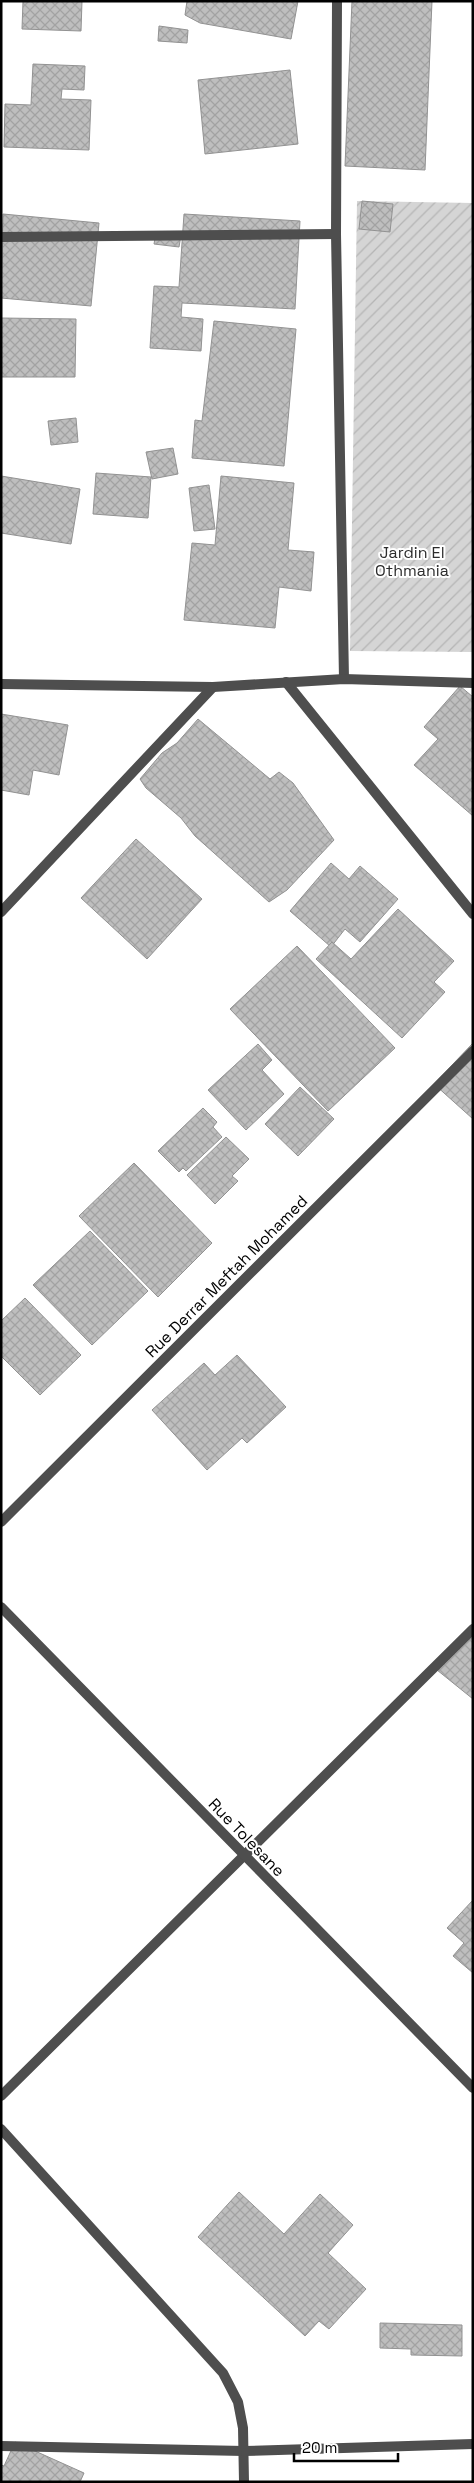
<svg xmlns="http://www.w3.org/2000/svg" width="474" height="2483" font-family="'Space Grotesk',sans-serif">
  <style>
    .garden { fill: url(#garden-furrows) }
    .building { fill: url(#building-cross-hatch); stroke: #929292 }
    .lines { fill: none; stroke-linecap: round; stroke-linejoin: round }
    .minor { stroke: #4e4e4e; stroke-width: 10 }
    .tertiary { stroke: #4e4e4e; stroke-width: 10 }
    .labels { text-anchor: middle; stroke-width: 4; stroke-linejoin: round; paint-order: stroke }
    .park-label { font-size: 16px; fill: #2c2c2c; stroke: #fff }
    .street-label { font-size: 16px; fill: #000; stroke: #fff }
  </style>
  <defs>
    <pattern id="garden-furrows" width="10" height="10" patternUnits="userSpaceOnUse" patternTransform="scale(1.25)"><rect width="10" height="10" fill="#d5d5d5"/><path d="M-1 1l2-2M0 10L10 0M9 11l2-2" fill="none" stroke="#b5b5b5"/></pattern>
    <pattern id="building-cross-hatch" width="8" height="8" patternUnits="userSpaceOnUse" patternTransform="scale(1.25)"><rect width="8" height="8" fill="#bebebe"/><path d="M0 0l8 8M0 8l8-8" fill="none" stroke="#a2a2a2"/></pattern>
  </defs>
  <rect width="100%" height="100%" fill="#fff"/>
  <path class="garden" d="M357,201L473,203V652L350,651Z"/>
  <g class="building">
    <path d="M23,1H82L81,31L22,29Z"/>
    <path d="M187,1H298L291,39L200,23L185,15Z"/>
    <path d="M352,1H432L425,170L345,166Z"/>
    <path d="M159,26L188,30L187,43L158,41Z"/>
    <path d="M33,64L85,66L84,90L62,89L61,99L91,100L89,150L4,147L5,104L31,105Z"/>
    <path d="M290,70L298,144L205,154L198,80Z"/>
    <path d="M362,201L393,204L390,232L359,229Z"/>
    <path d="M3,214L99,223L91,306L1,298Z"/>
    <path d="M184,214L300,221L295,309L182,303L181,317L203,319L201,351L150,348L154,286L179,287Z"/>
    <path d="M156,232L181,235L179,247L154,244Z"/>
    <path d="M1,318L76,319L75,377H1Z"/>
    <path d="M214,321L296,329L284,466L192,458L195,420L202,421Z"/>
    <path d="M76,418L78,442L51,445L48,421Z"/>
    <path d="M173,448L178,474L152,479L146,452Z"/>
    <path d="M96,473L151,477L148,518L93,514Z"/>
    <path d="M1,476L80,489L71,544L1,533Z"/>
    <path d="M221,476L294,483L288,550L314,552L311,591L279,587L275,628L184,620L192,543L215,545Z"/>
    <path d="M209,485L215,529L194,531L189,488Z"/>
    <path d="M460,686L473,697V816L414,765L438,739L424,727Z"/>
    <path d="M1,714L68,725L59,775L33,770L29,795L1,790Z"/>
    <path d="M198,719L270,779L279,772L293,783L334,840L287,890L269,902L195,836L181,818L146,788L140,779L162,753L177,743Z"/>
    <path d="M136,839L202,899L147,959L81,898Z"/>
    <path d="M331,863L349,879L360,866L398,899L360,942L345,929L331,947L290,911Z"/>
    <path d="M398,909L454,961L434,982L445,992L402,1038L316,959L332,942L351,959Z"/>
    <path d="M297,946L395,1048L328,1111L230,1009Z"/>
    <path d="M473,1043V1119L434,1084Z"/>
    <path d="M258,1044L272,1060L262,1070L284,1094L246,1130L208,1090Z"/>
    <path d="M300,1087L334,1119L298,1156L265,1124Z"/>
    <path d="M203,1108L217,1122L213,1127L222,1137L186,1171L183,1168L179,1172L158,1151Z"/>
    <path d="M226,1137L249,1159L232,1176L238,1181L215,1204L187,1175Z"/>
    <path d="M134,1163L212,1243L158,1297L79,1216Z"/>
    <path d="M90,1231L148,1291L92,1345L33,1285Z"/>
    <path d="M25,1298L81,1355L40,1395L1,1356V1321Z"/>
    <path d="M237,1355L286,1407L247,1443L242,1438L207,1470L152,1410L204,1363L215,1375Z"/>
    <path d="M473,1626V1699L437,1670Z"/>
    <path d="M473,1900V1973L453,1956L464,1943L447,1928Z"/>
    <path d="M239,2192L284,2234L320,2194L353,2225L328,2253L366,2289L329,2329L319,2321L305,2336L198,2237Z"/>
    <path d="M380,2323L462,2325V2356L411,2355V2349L380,2348Z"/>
    <path d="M15,2442L84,2473L80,2482H1V2465L4,2466Z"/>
  </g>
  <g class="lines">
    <g class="minor">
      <path d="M337,1L336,234L344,679"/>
      <path d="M1,237L336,234"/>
      <path d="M286,682L473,914"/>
      <path d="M1,684L213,687L344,679L473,683"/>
      <path d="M1,912L213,687"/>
      <path d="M1,1522L473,1051"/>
      <path d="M1,2096L473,1629"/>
      <path d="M1,2129L223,2373L238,2402L243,2428L244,2482"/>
      <path d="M1,2446L244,2451L473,2444"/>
    </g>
    <path class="tertiary" d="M1,1607L473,2088"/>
  </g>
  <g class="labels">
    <g class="park-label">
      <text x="412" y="558">Jardin El<tspan x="412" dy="18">Othmania</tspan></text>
    </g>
    <g class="street-label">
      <text transform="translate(226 1276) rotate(-45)" y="6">Rue Derrar Meftah Mohamed</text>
      <text transform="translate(247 1837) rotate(46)" y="6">Rue Tolesane</text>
    </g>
  </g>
  <rect width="474" height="2483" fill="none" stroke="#000000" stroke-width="5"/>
  <path d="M294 2453v8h104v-8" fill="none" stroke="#000000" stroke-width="2.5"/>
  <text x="302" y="2453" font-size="15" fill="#000000" stroke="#ffffff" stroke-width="4" paint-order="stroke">20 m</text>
</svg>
